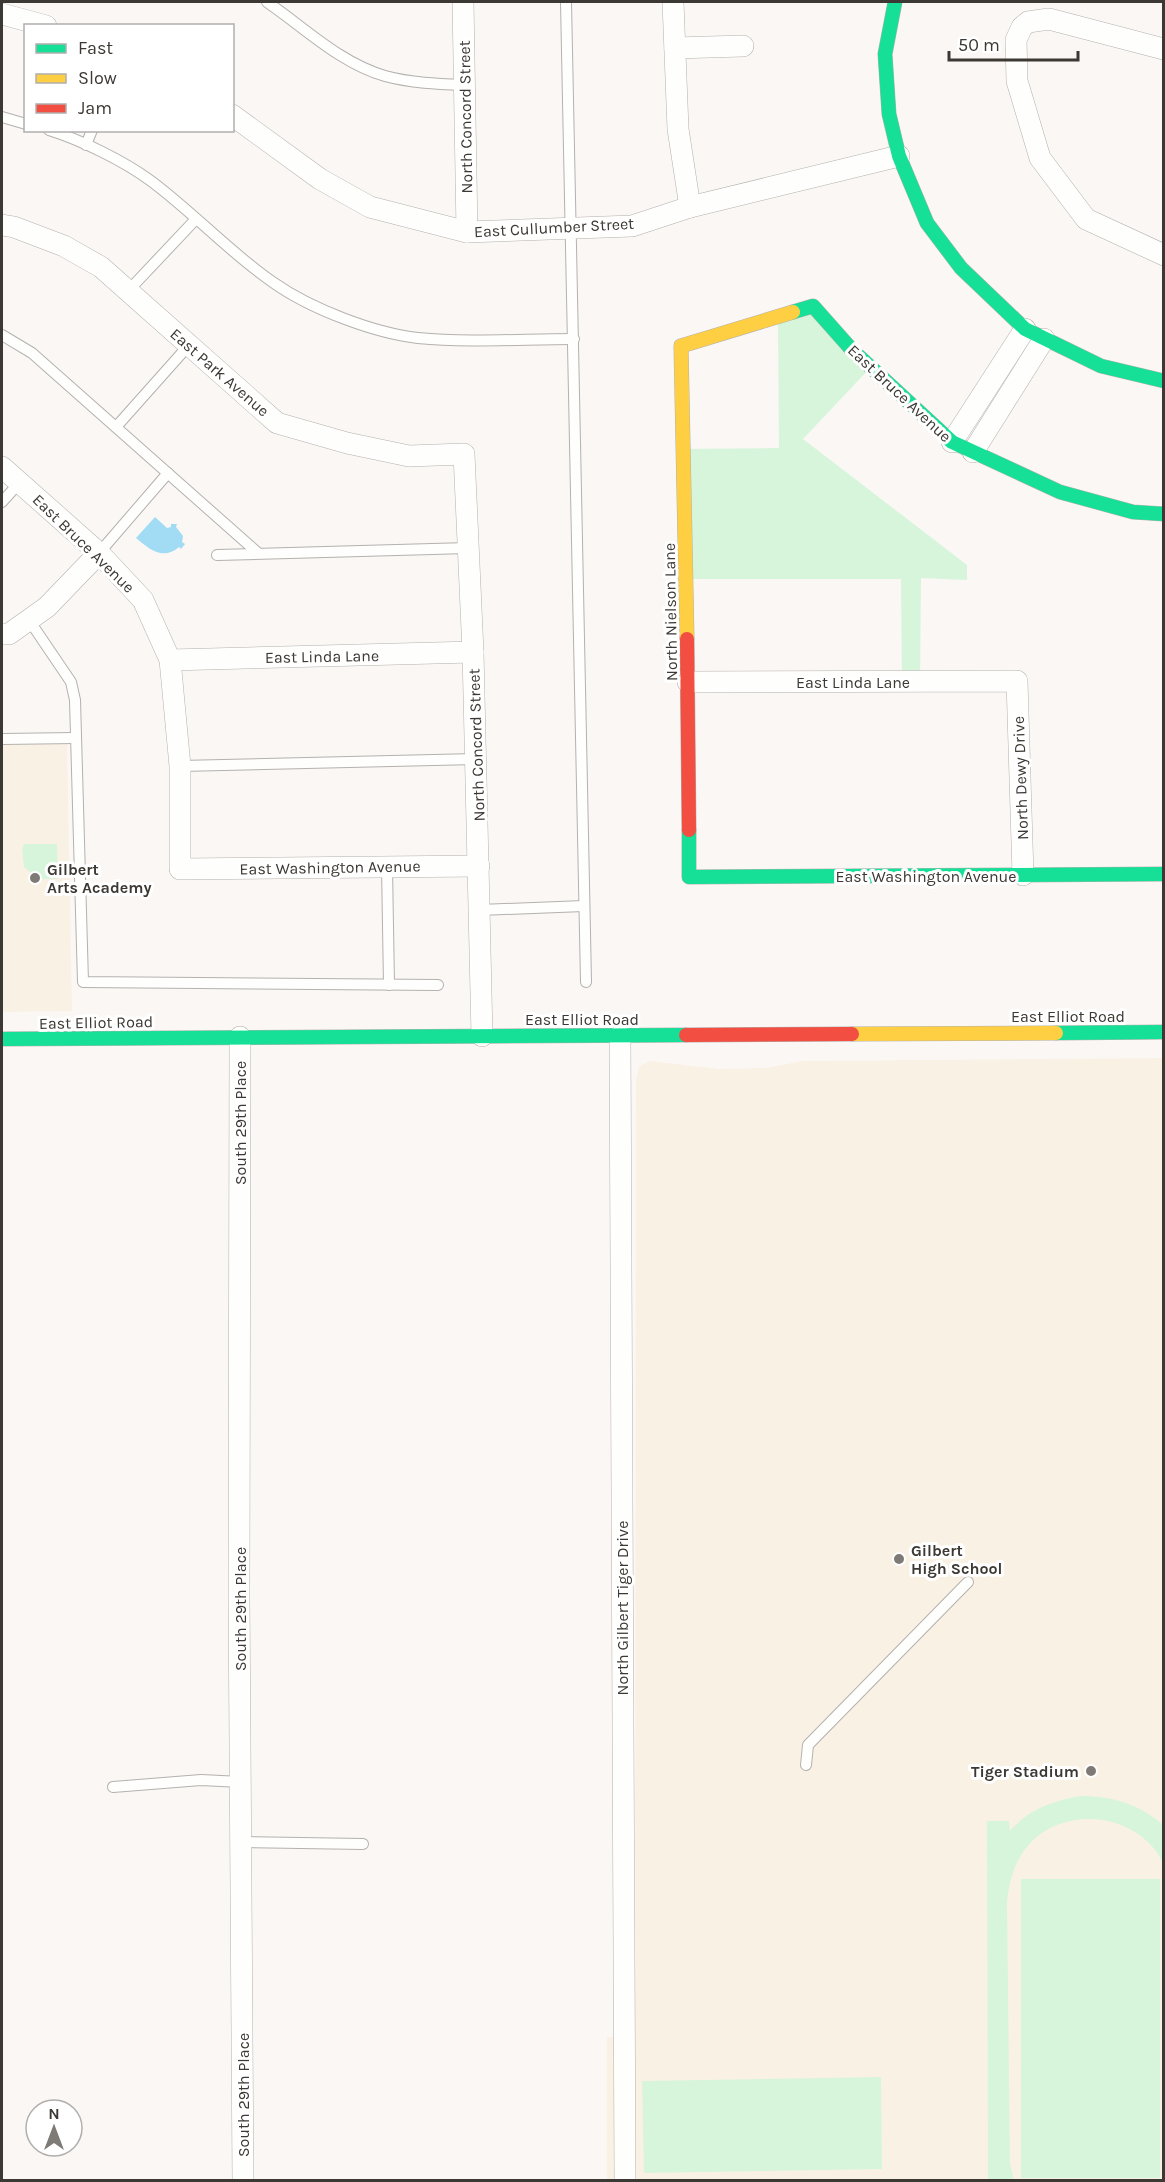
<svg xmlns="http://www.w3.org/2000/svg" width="1165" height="2182" font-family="Karla,sans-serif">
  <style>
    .built { fill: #faf1e5 }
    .green { fill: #d7f5db }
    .water { fill: #a2dcf4 }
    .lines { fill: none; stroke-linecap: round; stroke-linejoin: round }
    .lane-casing { stroke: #b4b1ae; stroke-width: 12 }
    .street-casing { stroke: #b4b1ae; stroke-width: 22 }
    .fast-casing { stroke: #b4b1ae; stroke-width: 15 }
    .slow-casing { stroke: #b4b1ae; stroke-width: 15 }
    .jam-casing { stroke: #b4b1ae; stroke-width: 15 }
    .lane { stroke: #fefefd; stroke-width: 10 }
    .street { stroke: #fefefd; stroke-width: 21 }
    .fast { stroke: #16e098; stroke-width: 14 }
    .slow { stroke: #ffcf43; stroke-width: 14 }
    .jam { stroke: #f24e42; stroke-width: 14 }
    .poi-dot { fill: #7e7b77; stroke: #fff; stroke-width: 2 }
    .labels { text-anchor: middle; stroke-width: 6; stroke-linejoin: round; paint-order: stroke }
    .street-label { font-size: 16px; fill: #3c3833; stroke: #fff }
    .poi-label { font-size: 16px; font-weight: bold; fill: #3c3833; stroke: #fff; text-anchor: start }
  </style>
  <rect width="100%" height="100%" fill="#faf7f4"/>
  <g class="built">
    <path d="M67,743L72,1011L2,1012V745Z"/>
    <path d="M1163,1058V2180H607V2037H635L636,1081L639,1067L649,1061L719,1069L766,1068L803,1061Z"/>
  </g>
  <g class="green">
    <path d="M813,306L871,367L803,439L967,565V580L921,578L920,681H902L901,579H686L684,449L779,448L778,316Z"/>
    <path d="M24,844H57L58,879H39L24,867L22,849Z"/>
    <path d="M1081,1796C1113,1796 1139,1804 1163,1825V1863C1139,1813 1063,1803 1027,1847C1014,1862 1009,1882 1007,1902L1010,2164L1014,2180H988L987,1821H1009L1010,1831C1027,1810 1055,1800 1081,1796Z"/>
    <rect x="1021" y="1879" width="139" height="299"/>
    <path d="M881,2077L882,2169L644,2173L642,2081Z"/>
  </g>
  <path class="water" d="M155,517L167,528L171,527V524H177L176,527L183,536L182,542L185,544L181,549L179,547C163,561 149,549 136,538Z"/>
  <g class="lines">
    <defs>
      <g id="lane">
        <path d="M267,2C305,28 340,63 385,76C411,83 438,84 464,85"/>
        <path d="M566,2L586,982"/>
        <path d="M2,117L26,124"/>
        <path d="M49,130C81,140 124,161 151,181C194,213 230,253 274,283C311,309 374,333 418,338C469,343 523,339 574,339"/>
        <path d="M86,145L92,130"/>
        <path d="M129,290L196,219"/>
        <path d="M2,335L32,353L258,553"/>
        <path d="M116,427L189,345"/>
        <path d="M2,502L20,482"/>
        <path d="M99,553L168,473"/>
        <path d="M217,555L468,548"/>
        <path d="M29,620L71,682L75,700L83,982L438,985"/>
        <path d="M2,739L76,738"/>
        <path d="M180,766L476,759"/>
        <path d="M387,867L389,985"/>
        <path d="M480,910L584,906"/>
        <path d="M806,1765L808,1745L968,1582"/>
        <path d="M113,1787L201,1780L241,1782"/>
        <path d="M241,1842L363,1844"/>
      </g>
      <g id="street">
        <path d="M463,2L467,232"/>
        <path d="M673,2L678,129L690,207"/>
        <path d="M2,14L46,26"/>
        <path d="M675,48L743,46"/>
        <path d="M1164,49L1049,19L1028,22L1022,27L1016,40L1017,81L1040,158L1086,219L1164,255"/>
        <path d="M232,115L320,179L370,207L467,232L632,226L690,207L899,156"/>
        <path d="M2,225L14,227L64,246L101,267L277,423L347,443L409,456L464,454L473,652L482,1036"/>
        <path d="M952,442L1025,329"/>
        <path d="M973,452L1044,339"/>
        <path d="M2,467L99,553L143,600L170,660L180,766V869L479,866"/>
        <path d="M2,634H9L47,607L99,553"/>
        <path d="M170,660L473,652"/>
        <path d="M688,682L1017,681L1023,875"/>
        <path d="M620,1036L625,2180"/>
        <path d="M240,1037L239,1597L243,2180"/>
      </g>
      <g id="fast">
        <path d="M895,2L885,54L889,114L899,156L927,223L961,268L1025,329L1101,366L1164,381"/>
        <path d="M793,312L813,306L852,350L952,442L1060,492L1133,512L1164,514"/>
        <path d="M689,830V877L1164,874"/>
        <path d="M1056,1033L1164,1032"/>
        <path d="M2,1039L686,1035"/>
      </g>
      <g id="slow">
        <path d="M687,639L681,346L793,312"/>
        <path d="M852,1034L1056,1033"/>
      </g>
      <g id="jam">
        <path d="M687,639L689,830"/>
        <path d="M686,1035L852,1034"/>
      </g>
    </defs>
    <use href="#lane" class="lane-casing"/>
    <use href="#street" class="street-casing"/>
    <use href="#fast" class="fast-casing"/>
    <use href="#slow" class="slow-casing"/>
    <use href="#jam" class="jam-casing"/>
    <use href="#lane" class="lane"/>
    <use href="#street" class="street"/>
    <use href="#fast" class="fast"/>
    <use href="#slow" class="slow"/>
    <use href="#jam" class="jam"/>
  </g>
  <g class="poi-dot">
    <circle cx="35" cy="878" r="6"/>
    <circle cx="899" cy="1559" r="6"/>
    <circle cx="1091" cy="1771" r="6"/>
  </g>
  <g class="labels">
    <g class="street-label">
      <text transform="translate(465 117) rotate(-91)" y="6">North Concord Street</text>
      <text transform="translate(554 227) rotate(-3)" y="6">East Cullumber Street</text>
      <text transform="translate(220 372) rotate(41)" y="6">East Park Avenue</text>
      <text transform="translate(900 393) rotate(43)" y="6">East Bruce Avenue</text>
      <text transform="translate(84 543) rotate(44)" y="6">East Bruce Avenue</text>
      <text transform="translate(670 612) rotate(-91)" y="6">North Nielson Lane</text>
      <text transform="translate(322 656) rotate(-1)" y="6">East Linda Lane</text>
      <text x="853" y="688">East Linda Lane</text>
      <text transform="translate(476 745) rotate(-92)" y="6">North Concord Street</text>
      <text transform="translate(1020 778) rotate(-92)" y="6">North Dewy Drive</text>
      <text transform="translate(330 867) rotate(-1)" y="6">East Washington Avenue</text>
      <text x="926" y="882">East Washington Avenue</text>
      <text x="1068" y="1022">East Elliot Road</text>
      <text x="582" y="1025">East Elliot Road</text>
      <text transform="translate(96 1022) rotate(-1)" y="6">East Elliot Road</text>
      <text transform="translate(240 1123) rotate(-90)" y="6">South 29th Place</text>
      <text transform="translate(622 1608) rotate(-90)" y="6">North Gilbert Tiger Drive</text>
      <text transform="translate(240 1609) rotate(-90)" y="6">South 29th Place</text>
      <text transform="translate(243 2095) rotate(-90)" y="6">South 29th Place</text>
    </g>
    <g class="poi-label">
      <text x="47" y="875">Gilbert<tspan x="47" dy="18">Arts Academy</tspan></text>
      <text x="911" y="1556">Gilbert<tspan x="911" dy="18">High School</tspan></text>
      <text x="1079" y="1777" text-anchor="end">Tiger Stadium</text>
    </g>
  </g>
  <rect width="1165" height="2182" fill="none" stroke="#3c3833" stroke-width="6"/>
  <rect x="24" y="24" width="210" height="108" fill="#ffffff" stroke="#b1afad" stroke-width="1.5"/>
  <rect x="36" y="44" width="30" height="9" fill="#16e098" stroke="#b1afad" stroke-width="1.5"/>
  <text x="78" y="54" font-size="18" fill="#3c3833">Fast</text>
  <rect x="36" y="74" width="30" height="9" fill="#ffcf43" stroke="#b1afad" stroke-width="1.5"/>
  <text x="78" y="84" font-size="18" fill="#3c3833">Slow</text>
  <rect x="36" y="104" width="30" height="9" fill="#f24e42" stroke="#b1afad" stroke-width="1.5"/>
  <text x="78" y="114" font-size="18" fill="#3c3833">Jam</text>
  <g transform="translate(54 2128)"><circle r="28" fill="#ffffff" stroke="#b1afad" stroke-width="1.5"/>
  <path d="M0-4.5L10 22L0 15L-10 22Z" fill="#7e7b77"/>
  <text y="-9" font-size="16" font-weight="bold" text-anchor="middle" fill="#3c3833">N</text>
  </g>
  <path d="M949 51v9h129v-9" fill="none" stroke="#3c3833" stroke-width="3"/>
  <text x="958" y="51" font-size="18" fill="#3c3833" stroke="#ffffff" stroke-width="4.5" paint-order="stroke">50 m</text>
</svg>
